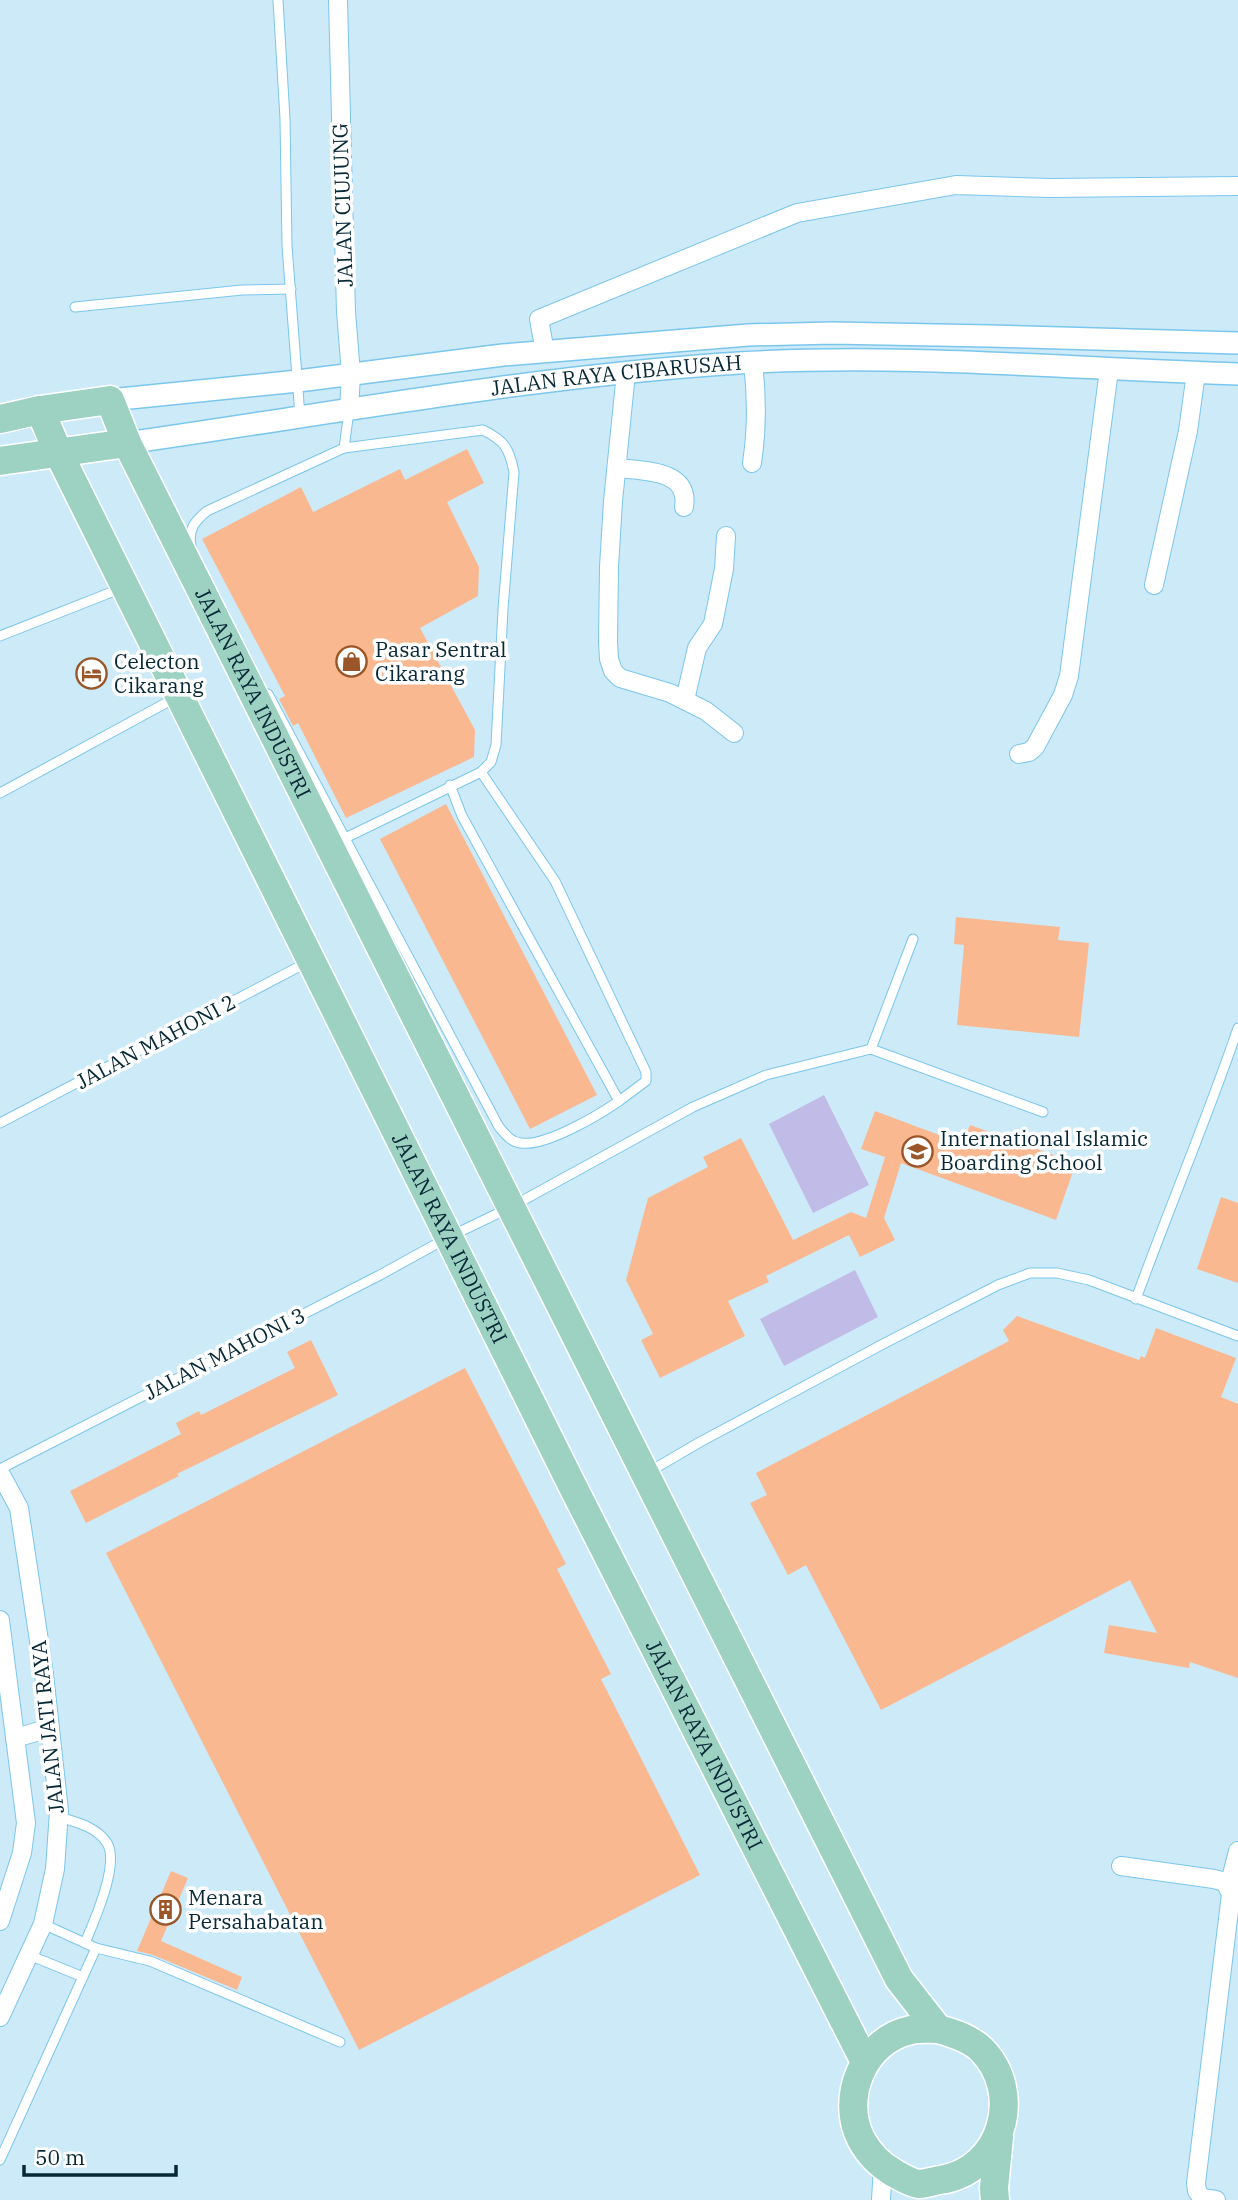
<svg xmlns="http://www.w3.org/2000/svg" width="1238" height="2200" font-family="'IBM Plex Serif',serif">
  <style>
    .green { fill: #c1bbe8 }
    .building { fill: #fab891 }
    .lines { fill: none; stroke-linecap: round; stroke-linejoin: round }
    .service-casing { stroke: #7bc6ec; stroke-width: 11 }
    .minor-casing { stroke: #7bc6ec; stroke-width: 20 }
    .tertiary-casing { stroke: #7bc6ec; stroke-width: 24 }
    .primary-casing { stroke: #fff; stroke-width: 31 }
    .service { stroke: #fff; stroke-width: 9 }
    .minor { stroke: #fff; stroke-width: 18 }
    .tertiary { stroke: #fff; stroke-width: 21 }
    .primary { stroke: #9dd1c2; stroke-width: 28 }
    .labels { text-anchor: middle; stroke-width: 7; stroke-linejoin: round; paint-order: stroke }
    .street-label { font-size: 21px; fill: #072836; stroke: #fff }
    .poi-label { font-size: 21px; fill: #072836; stroke: #fff; text-anchor: start }
  </style>
  <rect width="100%" height="100%" fill="#cdeaf9"/>
  <g class="green">
    <path d="M824,1095L869,1185L813,1213L769,1124Z"/>
    <path d="M855,1270L878,1317L784,1366L760,1319Z"/>
  </g>
  <g class="building">
    <path d="M467,449L484,483L447,502L479,567L478,596L420,628L475,730L474,757L346,818L298,723L293,726L279,699L285,696L202,539L301,487L313,512L400,469L405,480Z"/>
    <path d="M446,804L597,1095L530,1129L380,839Z"/>
    <path d="M956,917L1060,927L1058,940L1089,943L1079,1037L957,1025L964,945L954,944Z"/>
    <path d="M875,1111L963,1144L970,1125L1076,1163L1056,1220L901,1163L884,1218L895,1240L860,1257L849,1235L766,1276L769,1282L728,1301L745,1336L660,1378L641,1340L653,1334L626,1280L648,1198L708,1167L703,1157L741,1138L793,1240L851,1212L866,1218L885,1157L861,1149Z"/>
    <path d="M1221,1197L1238,1203V1283L1197,1269Z"/>
    <path d="M1017,1316L1139,1360L1141,1356L1145,1358L1156,1328L1236,1358L1221,1397L1238,1404V1678L1190,1662L1189,1668L1104,1653L1109,1625L1157,1633L1130,1580L881,1710L806,1565L788,1575L750,1503L767,1495L756,1473L1009,1341L1003,1330Z"/>
    <path d="M311,1340L338,1395L177,1474L179,1476L86,1523L70,1491L181,1434L176,1423L199,1411L201,1415L295,1368L287,1352Z"/>
    <path d="M465,1368L566,1564L557,1569L611,1674L601,1679L700,1875L359,2050L106,1553Z"/>
    <path d="M171,1871L188,1878L161,1941L242,1977L237,1990L153,1955L137,1951Z"/>
  </g>
  <g class="lines">
    <defs>
      <g id="service">
        <path d="M278,0L285,119L287,246L300,416"/>
        <path d="M75,307L242,290L291,289"/>
        <path d="M344,448L349,411"/>
        <path d="M191,545C188,529 195,521 207,511L344,448L483,430C505,441 509,448 514,472L503,609L496,745L491,762L481,772L333,844"/>
        <path d="M0,636L122,588"/>
        <path d="M268,694L499,1127C506,1135 511,1142 521,1143C545,1147 599,1115 619,1101L462,816L450,785"/>
        <path d="M481,772L555,881L646,1072V1081L619,1101"/>
        <path d="M0,793L175,698"/>
        <path d="M871,1049L913,939"/>
        <path d="M0,1123L306,963"/>
        <path d="M1136,1299C1169,1208 1207,1119 1238,1028"/>
        <path d="M0,1469L380,1275L449,1237L511,1207L693,1107L766,1075L871,1049L1043,1112"/>
        <path d="M647,1473L700,1442L885,1343L998,1285L1030,1273H1057L1089,1280L1238,1336"/>
        <path d="M59,1817C76,1822 97,1827 107,1843C120,1864 94,1921 85,1943"/>
        <path d="M43,1924L96,1948L150,1961L340,2042"/>
        <path d="M29,1955L83,1977"/>
        <path d="M0,2160L96,1948"/>
      </g>
      <g id="minor">
        <path d="M338,0L346,312L351,374L349,411"/>
        <path d="M545,352L539,319L797,213L956,185L1050,188L1238,186"/>
        <path d="M626,373L613,501L609,567L608,641L609,659L613,671L620,678L670,693L706,711L734,733"/>
        <path d="M752,463C757,430 757,396 753,363"/>
        <path d="M617,468C642,471 690,469 684,507"/>
        <path d="M1154,585L1188,431L1196,373"/>
        <path d="M685,700L697,648L713,624L724,569L726,536"/>
        <path d="M1019,754L1029,752L1035,747L1063,695L1069,676L1109,370"/>
        <path d="M0,1473L19,1508L44,1674L59,1811L55,1869L43,1924L0,2017"/>
        <path d="M0,1620L26,1823L22,1853L0,1921"/>
        <path d="M15,1738L50,1728"/>
        <path d="M1121,1866L1214,1879L1225,1882L1231,1894L1196,2183L1197,2191L1202,2198L1216,2200"/>
        <path d="M1229,1887L1238,1851"/>
        <path d="M881,2200L883,2166"/>
      </g>
      <g id="tertiary">
        <path d="M110,400L298,381L503,355L748,335L832,333L989,336L1238,343"/>
        <path id="s1" d="M127,443C330,414 533,376 739,363C905,353 1072,369 1238,374"/>
      </g>
      <g id="primary">
        <path id="s2" d="M40,410L58,452L572,1485L865,2062"/>
        <path id="s3" d="M0,419L40,410L110,400L127,443L899,1979L938,2029"/>
        <path d="M0,461L127,443"/>
        <path d="M938,2029C953,2033 969,2038 981,2049C1025,2093 1002,2171 940,2180C933,2181 925,2184 919,2184C911,2183 901,2177 894,2173C880,2165 869,2154 861,2139C840,2098 863,2040 911,2030C920,2028 929,2029 938,2029Z"/>
        <path d="M995,2200L994,2188L999,2137"/>
      </g>
    </defs>
    <use href="#service" class="service-casing"/>
    <use href="#minor" class="minor-casing"/>
    <use href="#tertiary" class="tertiary-casing"/>
    <use href="#primary" class="primary-casing"/>
    <use href="#service" class="service"/>
    <use href="#minor" class="minor"/>
    <use href="#tertiary" class="tertiary"/>
    <use href="#primary" class="primary"/>
  </g>
  <defs>
    <symbol id="shop-ring" viewBox="-11 -11 22 22"><circle r="9.5" fill="#fff" stroke="#9a5628" stroke-width="1.5"/><path d="M-5-2.5h2.3a2.7 3.5 0 0 1 5.4 0H5L5.5 6h-11ZM-1.5-2.5h3a1.5 2.3 0 0 0-3 0Z" fill="#9a5628"/></symbol>
    <symbol id="hotel-ring" viewBox="-11 -11 22 22"><circle r="9.5" fill="#fff" stroke="#9a5628" stroke-width="1.5"/><path d="M-6-4.5h1.5V1H6V5H4.5V3h-9V5H-6ZM-4 0a1.8 1.8 0 1 1 3.6 0ZM.5 0V-2.5h3Q6-2.5 6 0Z" fill="#9a5628"/></symbol>
    <symbol id="school-ring" viewBox="-11 -11 22 22"><circle r="9.5" fill="#fff" stroke="#9a5628" stroke-width="1.5"/><path d="M0-5L7-2L0 1L-7-2ZM-4 1L0 2.5L4 1V4Q0 6-4 4Z" fill="#9a5628"/></symbol>
    <symbol id="building-ring" viewBox="-11 -11 22 22"><circle r="9.5" fill="#fff" stroke="#9a5628" stroke-width="1.5"/><path d="M-4-6H4V6H1V3H-1V6H-4ZM-2.5-4.3h1.7v1.8h-1.7ZM.8-4.3h1.7v1.8H.8ZM-2.5-1h1.7V.8h-1.7ZM.8-1h1.7V.8H.8Z" fill="#9a5628"/></symbol>
  </defs>
  <g fill-rule="evenodd">
    <use href="#shop-ring" x="334" y="644" width="35" height="35"/>
    <use href="#hotel-ring" x="74" y="656" width="35" height="35"/>
    <use href="#school-ring" x="900" y="1134" width="35" height="35"/>
    <use href="#building-ring" x="148" y="1892" width="35" height="35"/>
  </g>
  <g class="labels">
    <g class="street-label">
      <text transform="translate(343 205) rotate(-92)" y="7">JALAN CIUJUNG</text>
      <text dy="7" stroke="none"><textPath href="#s1" startOffset="494">JALAN RAYA CIBARUSAH</textPath></text>
      <text dy="7" stroke="none"><textPath href="#s3" startOffset="438">JALAN RAYA INDUSTRI</textPath></text>
      <text transform="translate(156 1042) rotate(-28)" y="7">JALAN MAHONI 2</text>
      <text dy="7" stroke="none"><textPath href="#s2" startOffset="924">JALAN RAYA INDUSTRI</textPath></text>
      <text transform="translate(225 1354) rotate(-27)" y="7">JALAN MAHONI 3</text>
      <text transform="translate(48 1727) rotate(-96)" y="7">JALAN JATI RAYA</text>
      <text dy="7" stroke="none"><textPath href="#s2" startOffset="1491">JALAN RAYA INDUSTRI</textPath></text>
    </g>
    <g class="poi-label">
      <text x="375" y="657">Pasar Sentral<tspan x="375" dy="24">Cikarang</tspan></text>
      <text x="114" y="669">Celecton<tspan x="114" dy="24">Cikarang</tspan></text>
      <text x="940" y="1146">International Islamic<tspan x="940" dy="24">Boarding School</tspan></text>
      <text x="188" y="1905">Menara<tspan x="188" dy="24">Persahabatan</tspan></text>
    </g>
  </g>
  <path d="M24 2165v10h152v-10" fill="none" stroke="#072836" stroke-width="3.5"/>
  <text x="35" y="2165" font-size="21" fill="#072836" stroke="#ffffff" stroke-width="5" paint-order="stroke">50 m</text>
</svg>
